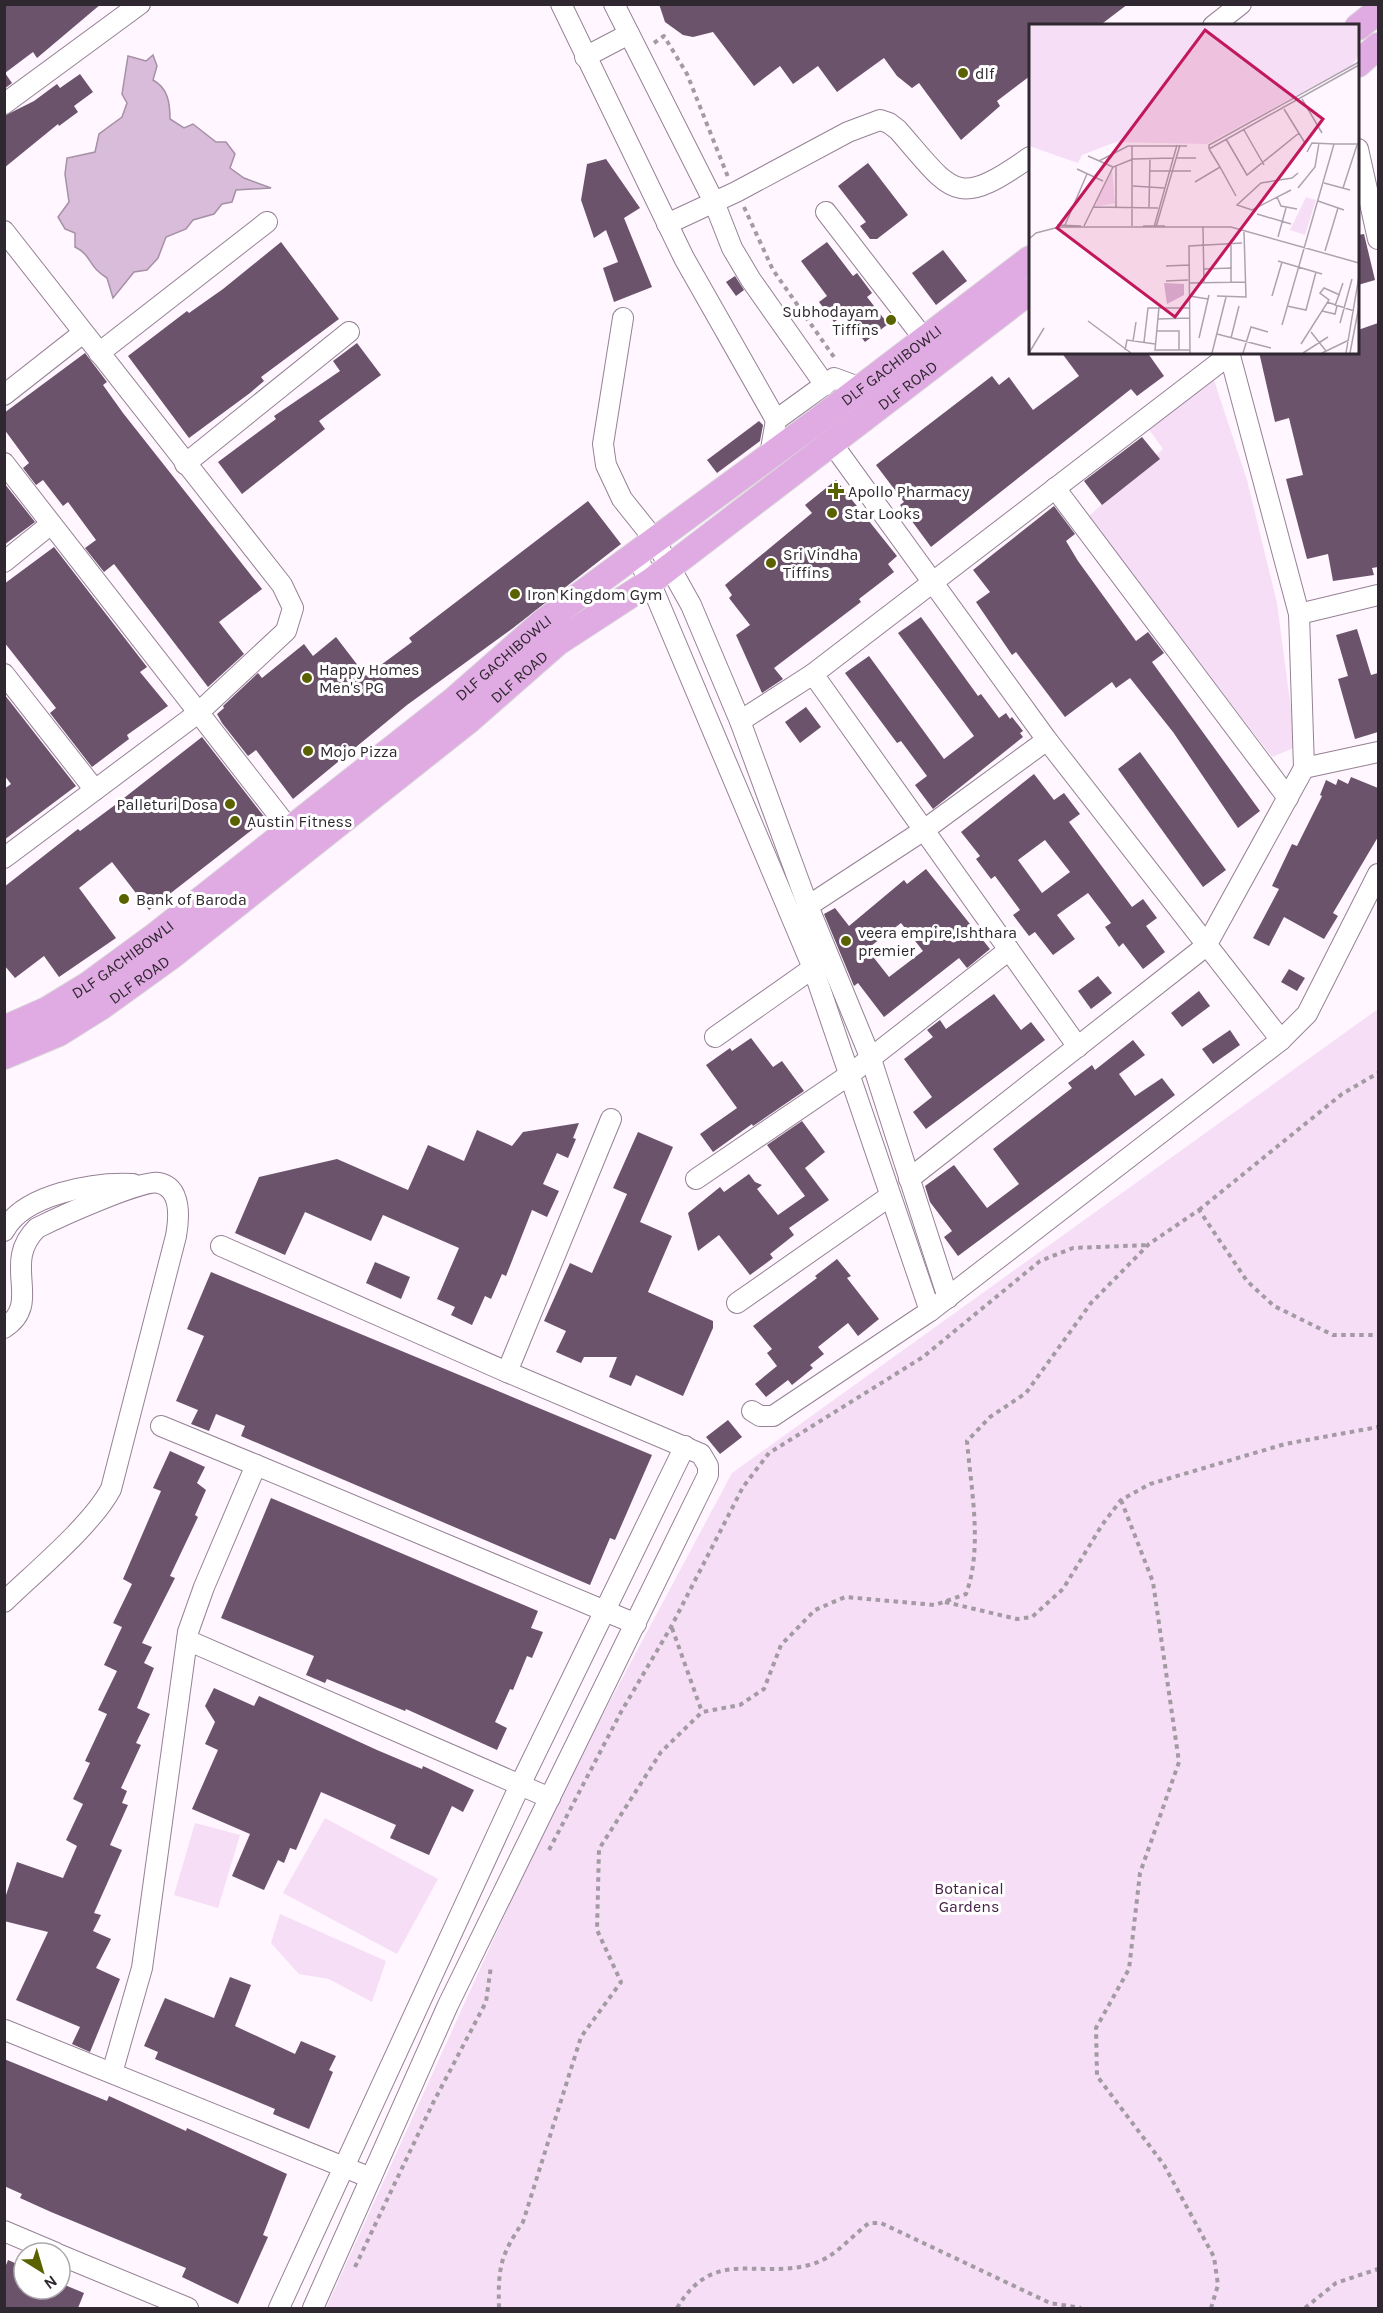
<svg xmlns="http://www.w3.org/2000/svg" width="1383" height="2313" font-family="Karla,sans-serif">
  <style>
    .green { fill: #f6def6 }
    .water { fill: #d9bcd9; stroke: #a690a6; stroke-width: 1.5 }
    .building { fill: #6c536c; fill-rule: evenodd }
    .lines { fill: none; stroke-linecap: round; stroke-linejoin: round }
    .minor-casing { stroke: #958295; stroke-width: 22 }
    .major-casing { stroke: #dad8da; stroke-width: 28 }
    .path { stroke: #a39aa3; stroke-width: 4; stroke-dasharray: 4.5 4.5; stroke-linecap: butt }
    .minor { stroke: #fff; stroke-width: 20 }
    .major { stroke: #e0aae3; stroke-width: 26 }
    .poi-dot { fill: #5a6200; stroke: #fff; stroke-width: 2 }
    .labels { text-anchor: middle; stroke-width: 6; stroke-linejoin: round; paint-order: stroke }
    .poi-label { font-size: 16px; fill: #302830; stroke: #fff; text-anchor: start }
    .street-label { font-size: 16px; fill: #302830; stroke: #fff }
    .park-label { font-size: 16px; fill: #462248; stroke: #fff }
    .inset-road { fill: none; stroke: #aca4ac; stroke-width: 1.5 }
    .view { fill: #c2185b; fill-opacity: 0.15; stroke: #c2185b; stroke-width: 3 }
    .inset-edge { fill: none; stroke: #302830; stroke-width: 3 }
  </style>
  <rect width="100%" height="100%" fill="#fff6ff"/>
  <g class="green">
    <path d="M1213,377L1247,480L1277,603L1296,747L1272,757L1088,517L1163,449L1145,424Z"/>
    <path d="M1378,1009V2308H326L555,1804L732,1473Z"/>
    <path d="M325,1818L438,1879L397,1954L283,1893Z"/>
    <path d="M195,1823L240,1835L218,1908L174,1895Z"/>
    <path d="M280,1914L386,1961L372,2002L329,1979L299,1974L271,1943Z"/>
  </g>
  <path class="water" d="M153,55L157,66L153,80C168,88 170,103 170,119L184,128L193,124L216,142H226L235,154L230,168L244,178L271,188L236,190L232,202L222,204L214,214L193,220L186,229L166,237L158,258L147,270L134,272L113,298L107,278C87,266 93,256 75,247V233L65,229L58,217L69,202L65,174L67,158L95,152L99,134L122,117L127,103L122,94L128,56L146,61Z"/>
  <g class="building">
    <path d="M4,4H101L37,58L33,52L5,73L12,83L4,89Z"/>
    <path d="M659,4H1128L1099,26H1030V76L997,101L1000,106L961,140L919,83L912,88L897,76L884,58L837,92L818,66L793,84L780,66L754,86L713,32L693,37L683,35L665,22Z"/>
    <path d="M80,74L93,92L74,106L78,112L59,126L58,124L4,168V116L34,101L57,84L60,88Z"/>
    <path d="M606,159L640,208L624,218L652,287L614,302L603,268L618,262L606,230L594,238L581,200L587,164Z"/>
    <path d="M868,163L908,215L877,239H870L860,226L866,222L838,186Z"/>
    <path d="M1364,234L1375,280L1358,285V235Z"/>
    <path d="M281,242L339,319L261,377L264,381L250,393L189,438L128,356L187,311L189,313L223,289Z"/>
    <path d="M827,242L853,276L857,273L872,293L867,297L888,324L865,342L845,315L834,322L819,302L827,296L801,261Z"/>
    <path d="M943,250L967,281L936,305L912,273Z"/>
    <path d="M735,276L744,290L736,296L726,282Z"/>
    <path d="M1378,323V567L1372,568L1374,575L1333,581L1328,554L1307,559L1286,479L1303,475L1289,418L1275,422L1259,352H1358V330Z"/>
    <path d="M357,343L381,375L319,421L325,429L242,494L218,462L276,419L274,416L340,371L333,361Z"/>
    <path d="M1061,352H1147L1164,376L1137,396L1131,389L931,547L900,505L904,502L876,465L992,376L999,385L1009,377L1033,410L1079,376Z"/>
    <path d="M85,353L107,382L103,385L123,413L262,589L219,622L244,654L208,687L114,564L104,572L85,548L96,540L68,502L63,506L43,480L36,485L23,468L29,463L4,429V413Z"/>
    <path d="M759,421L763,425L760,441L717,473L707,460Z"/>
    <path d="M1142,437L1160,459L1102,505L1084,481Z"/>
    <path d="M836,480L897,556L888,564L894,572L859,599L861,602L774,668L783,679L762,693L736,635L750,625L729,598L732,595L725,585L812,513L805,505Z"/>
    <path d="M4,483L35,522L4,545Z"/>
    <path d="M588,501L621,544L513,628L407,705L293,799L256,750L248,756L222,723L217,714L224,708L223,706L258,673L262,678L304,644L313,656L336,637L366,676L412,642L409,638Z"/>
    <path d="M1054,506L1075,534L1066,541L1078,561L1136,641L1148,632L1164,653L1152,662L1260,811L1238,828L1173,732L1130,678L1116,688L1112,682L1065,717L1016,652L1012,655L976,602L990,592L973,570Z"/>
    <path d="M54,547L147,667L140,672L168,706L127,735L129,739L92,767L50,713L56,708L4,642V584Z"/>
    <path d="M921,617L978,696L981,694L999,718L1006,713L1010,719L1012,717L1023,731L1020,733L1023,737L933,809L915,785L927,776L901,741L897,743L845,673L869,656L944,759L974,736L898,633Z"/>
    <path d="M1357,629L1371,675L1378,673V732L1355,739L1338,679L1348,676L1336,635Z"/>
    <path d="M4,694L76,786L4,840V789L11,784L4,775Z"/>
    <path d="M806,707L821,727L800,743L785,722Z"/>
    <path d="M202,737L266,819L149,910L112,862L79,888L116,938L59,977L44,956L15,978L4,965V887L78,829L80,831L115,805Z"/>
    <path d="M1140,752L1226,870L1203,887L1118,769Z"/>
    <path d="M1034,774L1054,800L1064,793L1080,814L1069,822L1132,907L1143,899L1157,918L1146,926L1165,952L1143,969L1123,943L1119,947L1105,927L1111,923L1088,893L1057,915L1075,939L1053,955L1035,932L1029,936L1013,915L1020,910L995,876L991,879L976,859L980,856L961,832ZM1045,840L1070,872L1042,893L1018,860Z"/>
    <path d="M1351,777L1378,788V837L1333,913L1338,916L1324,939L1284,917L1269,946L1253,938L1279,889L1272,886L1292,844L1297,846L1322,796L1320,795L1326,780L1336,785L1338,779L1348,784Z"/>
    <path d="M926,869L990,949L967,968L959,958L884,1017L858,983L854,986L824,914L835,908L849,926L904,880L907,884ZM901,923L923,951L889,977L867,949Z"/>
    <path d="M1289,969L1305,978L1297,991L1281,982Z"/>
    <path d="M1098,976L1112,993L1091,1009L1078,991Z"/>
    <path d="M1199,991L1210,1006L1182,1027L1171,1013Z"/>
    <path d="M994,994L1021,1030L1031,1022L1045,1040L926,1129L913,1112L932,1097L904,1059L933,1037L927,1030L940,1020L946,1029Z"/>
    <path d="M1230,1030L1240,1045L1213,1064L1202,1049Z"/>
    <path d="M751,1038L773,1067L782,1061L804,1091L753,1126L752,1124L713,1152L700,1134L737,1108L706,1065L730,1048L732,1051Z"/>
    <path d="M1133,1040L1145,1055L1119,1074L1135,1096L1162,1078L1175,1095L958,1256L944,1237L952,1231L930,1202L925,1186L954,1165L987,1208L1019,1184L993,1149L1072,1088L1068,1083L1092,1065L1095,1070Z"/>
    <path d="M802,1121L825,1152L805,1168L829,1200L789,1228L794,1235L770,1254L773,1258L750,1275L719,1235L698,1251L688,1213L720,1187L724,1192L749,1174L755,1182L762,1185L757,1189L778,1215L805,1196L767,1145Z"/>
    <path d="M579,1123L573,1138L576,1139L568,1158L557,1153L543,1184L559,1191L547,1217L532,1210L506,1276L502,1274L491,1299L485,1296L472,1325L451,1315L455,1307L437,1299L459,1248L383,1215L371,1241L305,1212L285,1255L235,1233L259,1177L337,1159L408,1190L428,1145L464,1161L477,1130L512,1146L523,1132Z"/>
    <path d="M638,1132L673,1147L640,1222L672,1236L648,1292L713,1321V1328L683,1396L636,1375L631,1386L609,1377L617,1357H584L581,1363L556,1352L566,1331L544,1321L570,1263L592,1273L627,1194L613,1188Z"/>
    <path d="M837,1259L851,1276L847,1278L879,1319L858,1336L848,1323L818,1347L824,1354L810,1365L813,1368L792,1385L788,1380L766,1397L755,1384L777,1366L767,1353L772,1349L753,1326L817,1278L815,1276Z"/>
    <path d="M375,1262L410,1277L401,1299L366,1283Z"/>
    <path d="M211,1272L652,1455L615,1540L610,1538L590,1585L241,1436L245,1426L216,1414L209,1431L191,1424L198,1410L176,1401L204,1336L187,1329Z"/>
    <path d="M728,1420L742,1437L720,1454L706,1437Z"/>
    <path d="M170,1451L205,1467L197,1483L206,1490L195,1515L198,1517L170,1576L175,1578L142,1643L152,1647L144,1663L154,1668L137,1708L150,1714L136,1743L141,1745L121,1788L127,1791L122,1803L128,1805L110,1845L122,1850L94,1913L101,1915L93,1931L111,1939L96,1968L120,1979L90,2052L72,2044L80,2027L16,2000L48,1932L4,1921V1901L17,1862L63,1878L77,1846L66,1840L83,1804L73,1799L90,1763L85,1761L107,1714L98,1710L117,1671L104,1665L122,1627L113,1623L132,1584L123,1579L161,1491L153,1488Z"/>
    <path d="M271,1498L538,1611L531,1628L543,1632L532,1658L527,1656L513,1690L510,1689L495,1722L507,1728L497,1750L406,1709L405,1711L327,1679L325,1683L306,1675L314,1656L221,1618Z"/>
    <path d="M214,1688L254,1706L259,1696L377,1750L422,1769L423,1766L474,1790L463,1812L452,1806L429,1855L390,1838L396,1825L321,1792L296,1850L290,1848L284,1863L278,1860L264,1890L232,1876L250,1834L192,1809L218,1750L205,1744L215,1722L205,1706Z"/>
    <path d="M230,1977L251,1985L235,2026L295,2054L301,2041L336,2056L329,2070L333,2072L309,2129L273,2114L275,2109L155,2059L158,2052L144,2046L165,1998L214,2018Z"/>
    <path d="M4,2059L107,2101L109,2096L186,2131L187,2128L287,2174L263,2235L268,2237L238,2304L182,2277L186,2268L51,2212L20,2198L22,2194L4,2186Z"/>
    <path d="M8,2260L24,2267V2289H60V2283L84,2293L78,2308H4V2270Z"/>
  </g>
  <g class="lines">
    <defs>
      <g id="minor">
        <path d="M561,4L684,258L776,420"/>
        <path d="M614,4L714,202L732,248L751,280L825,385"/>
        <path d="M1213,26L1241,4"/>
        <path d="M585,57L629,34"/>
        <path d="M4,104L140,4"/>
        <path d="M1358,149L1378,239"/>
        <path d="M826,212L925,340"/>
        <path d="M667,224L736,192L848,132L880,120L889,123L898,130C953,193 955,210 1030,157"/>
        <path d="M4,231L282,585L293,608L286,631L198,713L4,858"/>
        <path d="M623,318L603,444L606,465L622,499L654,539L691,605L740,721L808,906L871,1059L948,1298"/>
        <path d="M99,353L267,222"/>
        <path d="M4,395L83,333"/>
        <path d="M831,442L1047,740L1281,1040"/>
        <path d="M770,455L776,420L834,378L861,388"/>
        <path d="M4,463L290,830"/>
        <path d="M185,464L349,332"/>
        <path d="M1055,488L1288,798"/>
        <path d="M635,554L650,582L813,968L930,1311"/>
        <path d="M4,562L51,524"/>
        <path d="M1299,614L1378,595"/>
        <path d="M4,674L95,790"/>
        <path d="M813,674L1078,1047"/>
        <path d="M740,721L813,674L1229,355"/>
        <path d="M1304,768L1378,752"/>
        <path d="M808,906L924,830L1047,740"/>
        <path d="M715,1037L813,968"/>
        <path d="M696,1179L849,1075L1009,950"/>
        <path d="M909,1179L1206,946L1304,768L1299,614L1229,352"/>
        <path d="M4,1231C23,1194 95,1182 133,1184"/>
        <path d="M221,1246L507,1372L611,1119"/>
        <path d="M737,1303L890,1196"/>
        <path d="M4,1328C44,1303 0,1264 37,1228C57,1218 142,1179 159,1183C182,1188 179,1219 176,1236L111,1489C92,1525 35,1572 4,1602"/>
        <path d="M752,1411L760,1416H773L930,1311L1281,1040L1307,1014L1378,874"/>
        <path d="M161,1426L256,1465"/>
        <path d="M187,1640L550,1798"/>
        <path d="M5,2030L371,2178"/>
        <path d="M112,2073L142,1968L188,1632L204,1587L256,1465L636,1624"/>
        <path d="M4,2231L56,2253"/>
        <path d="M60,2255L188,2308"/>
        <path d="M279,2308L520,1785L685,1446"/>
        <path d="M313,2308L448,2005L708,1475V1466L701,1454L507,1372"/>
      </g>
      <g id="major">
        <path d="M1358,27L1378,11"/>
        <path d="M1358,64L1378,46"/>
        <path id="s1" d="M4,1029L47,1010L88,985L155,936L453,701L542,623L816,422L1030,259"/>
        <path id="s2" d="M4,1056L59,1033L102,1006L170,957L469,720L558,642L650,582L1030,291"/>
      </g>
    </defs>
    <use href="#minor" class="minor-casing"/>
    <use href="#major" class="major-casing"/>
    <g class="path">
      <path d="M654,43L664,36L687,74L728,177"/>
      <path d="M744,207L773,270L836,360"/>
      <path d="M1199,1210L1342,1094L1378,1073"/>
      <path d="M1121,1500L1153,1582L1179,1762L1140,1873L1129,1969L1096,2028L1097,2076L1164,2165L1214,2257L1218,2285L1211,2308"/>
      <path d="M945,1602L1017,1619L1032,1617L1063,1589L1102,1525L1121,1500L1150,1484L1285,1444L1378,1427"/>
      <path d="M672,1628L702,1712"/>
      <path d="M549,1850L621,1712L671,1627L743,1487L769,1453L923,1357L1040,1261L1073,1248L1149,1245"/>
      <path d="M355,2267L433,2103L486,2002L491,1966"/>
      <path d="M499,2308C498,2268 500,2256 523,2222L581,2037L621,1982L597,1930L599,1849L661,1752L702,1712L740,1705L764,1689L781,1645L815,1610L845,1597L935,1605L966,1594C983,1548 971,1489 967,1441L990,1417L1026,1393L1091,1303L1149,1244L1199,1210L1247,1281L1274,1306L1333,1335H1378"/>
      <path d="M677,2308C714,2247 754,2279 809,2265C834,2259 849,2238 869,2223H881L1050,2303L1081,2308"/>
      <path d="M1305,2308L1336,2283L1378,2269"/>
    </g>
    <use href="#minor" class="minor"/>
    <use href="#major" class="major"/>
  </g>
  <g class="poi-dot">
    <circle cx="963" cy="73" r="6"/>
    <circle cx="891" cy="320" r="6"/>
    <path d="M833 482h6v6h6v6h-6v6h-6v-6h-6v-6h6z"/>
    <circle cx="832" cy="513" r="6"/>
    <circle cx="771" cy="563" r="6"/>
    <circle cx="515" cy="594" r="6"/>
    <circle cx="307" cy="678" r="6"/>
    <circle cx="308" cy="751" r="6"/>
    <circle cx="230" cy="804" r="6"/>
    <circle cx="235" cy="821" r="6"/>
    <circle cx="124" cy="899" r="6"/>
    <circle cx="846" cy="941" r="6"/>
  </g>
  <g class="labels">
    <g class="poi-label">
      <text x="975" y="79">dlf</text>
      <text x="879" y="317" text-anchor="end">Subhodayam<tspan x="879" dy="18">Tiffins</tspan></text>
      <text x="848" y="497">Apollo Pharmacy</text>
      <text x="844" y="519">Star Looks</text>
      <text x="783" y="560">Sri Vindha<tspan x="783" dy="18">Tiffins</tspan></text>
      <text x="527" y="600">Iron Kingdom Gym</text>
      <text x="319" y="675">Happy Homes<tspan x="319" dy="18">Men's PG</tspan></text>
      <text x="320" y="757">Mojo Pizza</text>
      <text x="218" y="810" text-anchor="end">Palleturi Dosa</text>
      <text x="247" y="827">Austin Fitness</text>
      <text x="136" y="905">Bank of Baroda</text>
      <text x="858" y="938">veera empire,Ishthara<tspan x="858" dy="18">premier</tspan></text>
    </g>
    <g class="street-label">
      <text dy="6" stroke="none"><textPath href="#s1" startOffset="1110">DLF GACHIBOWLI</textPath></text>
      <text dy="6" stroke="none"><textPath href="#s2" startOffset="1128">DLF ROAD</textPath></text>
      <text dy="6" stroke="none"><textPath href="#s1" startOffset="624">DLF GACHIBOWLI</textPath></text>
      <text dy="6" stroke="none"><textPath href="#s2" startOffset="642">DLF ROAD</textPath></text>
      <text dy="6" stroke="none"><textPath href="#s1" startOffset="138">DLF GACHIBOWLI</textPath></text>
      <text dy="6" stroke="none"><textPath href="#s2" startOffset="156">DLF ROAD</textPath></text>
    </g>
    <g class="park-label">
      <text x="969" y="1894">Botanical<tspan x="969" dy="18">Gardens</tspan></text>
    </g>
  </g>
  <g transform="translate(1029 24)">
    <rect width="330" height="330" fill="#fff6ff"/>
    <path d="M0,1H330V31L323,41L178,120L87,118L53,131L49,139L0,122ZM83,146L86,179L66,183L70,172ZM277,173L287,176L276,211L261,206Z" fill="#f6def6"/>
    <path d="M135,259L155,260V271L138,280Z" fill="#d9bcd9"/>
    <path class="inset-road" d="M273,75L293,109M255,85L276,119M215,106L235,141M197,115L218,151L270,109M180,125V121L330,38M180,125L330,41M180,125L191,143M278,128L283,119L305,120M59,132L84,143M147,134H167M70,137L99,122H158M48,145L74,157M121,147H162M166,158L191,143L207,172M295,159L321,166M104,162L135,164M269,164L286,143L290,119M314,164L328,121M262,166L223,186L208,181L232,159L263,154L269,149M248,173L252,182L268,185M289,177L315,186M64,183L129,184M87,183V142M120,183L121,134M228,190L262,200M28,201L52,202M36,201L58,150M55,202L84,143L104,135L144,134M103,202V122M114,202H136M125,203L148,121M127,203L151,121M174,203L175,259M249,213L257,184M0,215L7,209L30,203H202L330,239M202,219V244M296,227L309,184M249,237L293,250M137,242L160,241M175,245L202,244V259M137,257L159,256M160,259L216,258M160,272L179,275M188,272L217,273L215,208M243,272L253,238M298,278L325,287M258,282L277,286L287,248M306,282L314,259M130,283L126,326H161M293,287L306,290L308,282M129,295L160,294M59,297L102,329M311,299L323,255M253,301L305,120H330M128,307H150V326M282,308L297,327M188,310L242,324M170,314L180,271M202,314L210,282M104,317L107,298M115,318L119,284H160M272,320L300,276L291,269L295,264L311,271M96,326L98,316L126,320M0,329L15,304M161,329L160,222L213,219M183,329L197,273M214,329L222,303L239,308M274,329L299,313M293,329L320,316M317,329L330,252M321,329L330,282"/>
    <path class="view" d="M176,6L294,95L146,293L28,204Z"/>
    <rect width="330" height="330" class="inset-edge"/>
  </g>
  <rect width="1383" height="2313" fill="none" stroke="#302830" stroke-width="12"/>
  <g transform="translate(42 2271) rotate(143)"><circle r="28" fill="#ffffff" stroke="#aca9ac" stroke-width="1.5"/>
  <path d="M0-4.5L10 22L0 15L-10 22Z" fill="#5a6200"/>
  <text y="-9" font-size="16" font-weight="bold" text-anchor="middle" fill="#302830">N</text>
  </g>
</svg>
